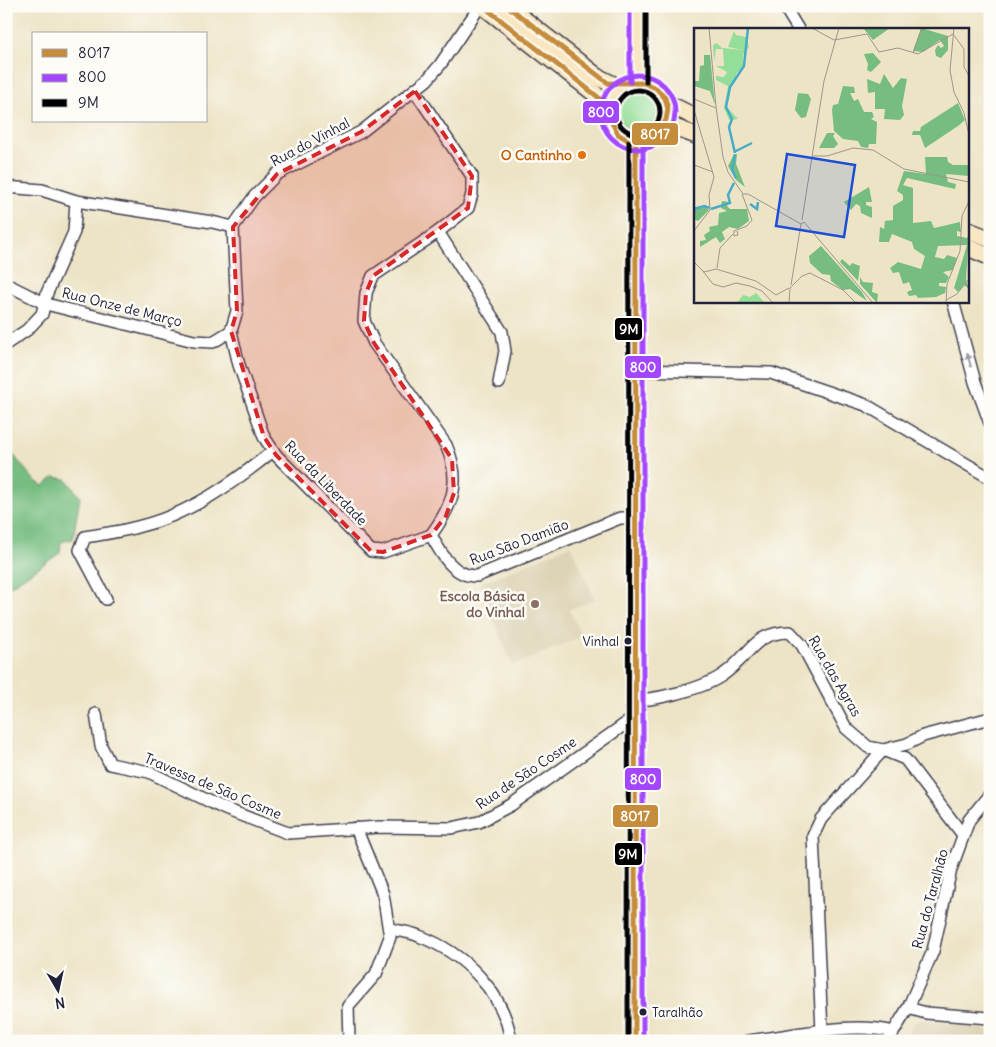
<svg xmlns="http://www.w3.org/2000/svg" width="996" height="1047" font-family="Delius,sans-serif">
  <style>
    .built { fill: #ddd3b5 }
    .green { fill: #94de99; stroke: #5b806a }
    .forest { fill: #77bd81; stroke: #4c705e }
    .lines { fill: none; stroke-linecap: round; stroke-linejoin: round }
    .street-casing { stroke: #403f50; stroke-width: 14 }
    .secondary-casing { stroke: #403f50; stroke-width: 19 }
    .street { stroke: #fff; stroke-width: 11 }
    .secondary { stroke: #f9e7c3; stroke-width: 16 }
    .bus-1-casing { stroke: #fdfcf7; stroke-width: 9 }
    .bus-2-casing { stroke: #fdfcf7; stroke-width: 9 }
    .bus-3-casing { stroke: #fdfcf7; stroke-width: 9 }
    .bus-1 { stroke: #c58c3b; stroke-width: 5 }
    .bus-2 { stroke: #a347ff; stroke-width: 5 }
    .bus-3 { stroke: #000; stroke-width: 5 }
    .oneway { fill: #9c9ca7 }
    .marked { fill: #d62828; fill-opacity: 0.2; stroke: #d62828; stroke-width: 4; stroke-dasharray: 10 6; stroke-linejoin: round }
    .food-dot { fill: #e8710a; stroke: #fdfcf7; stroke-width: 2 }
    .education-dot { fill: #8d6e63; stroke: #fdfcf7; stroke-width: 2 }
    .bus-dot { fill: #22223b; stroke: #fdfcf7; stroke-width: 2 }
    .labels { text-anchor: middle; stroke-width: 5; stroke-linejoin: round; paint-order: stroke }
    .bus-label { font-size: 13px; fill: #22223b; stroke: #fdfcf7; text-anchor: end }
    .street-label { font-size: 14px; fill: #22223b; stroke: #fdfcf7 }
    .food-label { font-size: 14px; font-weight: bold; fill: #c56008; stroke: #fdfcf7; text-anchor: end }
    .education-label { font-size: 14px; font-weight: bold; fill: #785e54; stroke: #fdfcf7; text-anchor: end }
    .inset-river { fill: none; stroke: #48abc8; stroke-width: 2.5 }
    .inset-road { fill: none; stroke: #9c968e; stroke-width: 1 }
    .view { fill: #1d4ed8; fill-opacity: 0.15; stroke: #1d4ed8; stroke-width: 2.5 }
    .inset-edge { fill: none; stroke: #22223b; stroke-width: 2.5 }
    .line-badge { stroke: #fdfcf7; stroke-width: 2 }
    .badge-label { font-size: 14px; text-anchor: middle; font-weight: bold; fill: #fff }
  </style>
  <rect width="100%" height="100%" fill="#fdfcf7"/>
  <filter id="ink" filterUnits="userSpaceOnUse"><feTurbulence type="fractalNoise" baseFrequency=".02" numOctaves="2"/><feDisplacementMap in="SourceGraphic" scale="10" xChannelSelector="R" yChannelSelector="G"/><feConvolveMatrix kernelMatrix="1 2 1 2 8 2 1 2 1" color-interpolation-filters="sRGB"/></filter>
  <filter id="wash" filterUnits="userSpaceOnUse"><feTurbulence type="fractalNoise" baseFrequency=".0096" numOctaves="4" result="noise"/><feDisplacementMap in="SourceGraphic" scale="20" xChannelSelector="R" yChannelSelector="G"/><feGaussianBlur stdDeviation="1.12" result="paint"/><feColorMatrix in="noise" values="0 0 0 0 0 0 0 0 0 0 0 0 0 0 0 0 0 1.4 0 .05"/><feComposite in="paint" operator="in"/></filter>
  <g filter="url(#wash)">
    <rect width="100%" height="100%" fill="#ede4c6"/>
    <g class="built">
      <path d="M571,545L595,599L569,610L582,636L513,666L479,584Z"/>
      <path d="M922,1020L981,1028L990,1032V1041H904L915,1022Z"/>
    </g>
    <circle class="green" cx="638" cy="111" r="20"/>
    <path class="forest" d="M6,446L34,480L43,486L54,477L66,479L80,497L73,539L61,542L60,553L6,589Z"/>
  </g>
  <g filter="url(#ink)">
    <g class="lines">
      <defs>
        <g id="street">
          <path d="M784,6L798,29"/>
          <path d="M415,91L472,176V194L468,208L438,232L373,276L366,293L364,321L374,343L446,445C462,481 453,505 431,535"/>
          <path d="M6,187L42,190L76,201L212,222L233,227L254,197L277,174L361,132L427,80L440,65L480,6"/>
          <path d="M233,227L237,311L231,331L239,365L264,437L276,455L371,551L383,552L431,535"/>
          <path d="M438,232L502,332L505,351L499,383"/>
          <path d="M6,284L46,304L194,341L213,342L231,331"/>
          <path d="M953,301L975,382L990,423"/>
          <path d="M6,344L27,330L42,314L47,293L74,232L76,201"/>
          <path d="M636,370L771,373L866,405L990,478"/>
          <path d="M431,535C441,554 454,577 477,576L620,518H634"/>
          <path d="M106,599L80,550L85,537C102,534 120,532 137,527C189,515 233,483 273,451"/>
          <path d="M636,701C661,698 704,689 724,674C750,656 753,632 790,632L802,645L846,728L868,747L883,750L907,744L923,736L990,718"/>
          <path d="M96,714L101,746L110,764L149,772L225,809L288,833L379,827L452,828L479,822L511,805L635,717"/>
          <path d="M389,929C399,931 410,932 419,936C464,953 504,992 511,1041"/>
          <path d="M908,1008L926,1013L990,1018"/>
          <path d="M822,1031L813,836L821,819L883,750L905,759L963,835"/>
          <path d="M349,1041L348,1006L376,974L390,937L383,894L356,828"/>
          <path d="M748,1041C790,1036 853,1021 893,1032"/>
          <path d="M888,1041L908,1008L933,951L951,869L969,820L990,794"/>
        </g>
        <g id="secondary">
          <path d="M483,6L594,93L603,102L609,116"/>
          <path d="M507,6L598,77L616,86L628,84"/>
          <path d="M638,6V82"/>
          <circle cx="638" cy="112" r="30"/>
          <path d="M664,96L671,105L695,117"/>
          <path d="M661,131L676,128L695,135"/>
          <path d="M967,230L990,239"/>
          <path d="M967,247L990,257"/>
          <path d="M635,1041L636,142"/>
        </g>
      </defs>
      <use href="#street" class="street-casing"/>
      <use href="#secondary" class="secondary-casing"/>
      <use href="#street" class="street"/>
      <use href="#secondary" class="secondary"/>
      <defs>
        <g id="bus-1">
          <path d="M483,6L598,97L618,134L629,141L641,142L651,138L660,130L666,120L668,109L665,98L656,88L644,83H608L507,6"/>
          <path d="M635,1041L636,142"/>
        </g>
        <g id="bus-2">
          <path d="M630,6V82"/>
          <circle cx="638" cy="112" r="37"/>
          <path d="M643,1041V142"/>
        </g>
        <g id="bus-3">
          <path d="M646,6V82"/>
          <circle cx="638" cy="112" r="22"/>
          <path d="M628,1041L629,142"/>
        </g>
      </defs>
      <use href="#bus-1" class="bus-1-casing"/>
      <use href="#bus-2" class="bus-2-casing"/>
      <use href="#bus-3" class="bus-3-casing"/>
      <use href="#bus-1" class="bus-1"/>
      <use href="#bus-2" class="bus-2"/>
      <use href="#bus-3" class="bus-3"/>
    </g>
    <defs><path id="oneway-solid" d="M-6-.8H1V-3.2L6.5 0L1 3.2V.8H-6Z" transform="scale(1.25)"/></defs>
    <use class="oneway" href="#oneway-solid" transform="translate(969 360) rotate(-106)"/>
  </g>
  <path class="marked" d="M415,91L472,176L468,208L373,276L366,293L364,321L374,343L452,459L454,493L446,516L431,535L383,552L371,551L276,455L264,437L231,331L237,311L233,227L277,174L361,132Z"/>
  <circle class="food-dot" cx="582" cy="155" r="5"/>
  <circle class="education-dot" cx="535" cy="604" r="5"/>
  <g class="bus-dot">
    <circle cx="628" cy="641" r="4.5"/>
    <circle cx="643" cy="1012" r="4.5"/>
  </g>
  <g class="labels">
    <g class="bus-label">
      <text x="619" y="646">Vinhal</text>
      <text x="652" y="1017" text-anchor="start">Taralhão</text>
    </g>
    <g class="street-label">
      <text transform="translate(310 142) rotate(-28)" y="5">Rua do Vinhal</text>
      <text transform="translate(122 307) rotate(14)" y="5">Rua Onze de Março</text>
      <text transform="translate(326 483) rotate(46)" y="5">Rua da Liberdade</text>
      <text transform="translate(519 542) rotate(-21)" y="5">Rua São Damião</text>
      <text transform="translate(835 676) rotate(60)" y="5">Rua das Agras</text>
      <text transform="translate(526 773) rotate(-34)" y="5">Rua de São Cosme</text>
      <text transform="translate(213 786) rotate(23)" y="5">Travessa de São Cosme</text>
      <text transform="translate(930 899) rotate(-75)" y="5">Rua do Taralhão</text>
    </g>
    <g class="food-label">
      <text x="572" y="160">O Cantinho</text>
    </g>
    <g class="education-label">
      <text x="525" y="601">Escola Básica<tspan x="525" dy="16">do Vinhal</tspan></text>
    </g>
  </g>
  <g transform="translate(694 28)">
    <rect width="275" height="275" fill="#ede4c6"/>
    <path d="M40,3L42,7L52,9L55,19L49,27L50,38L42,46L43,50L37,59L33,79L44,91L35,92L30,80L34,58L22,52V48L30,49L33,44L22,38H30L29,21H22L20,33L19,17L23,15L28,20L49,22L34,19ZM62,265L71,275H43L49,267L56,269Z" fill="#94de99"/>
    <path d="M169,0H196L179,12ZM227,0L254,8V22L247,30L242,28L241,22L244,17L247,20L250,18L246,12L229,24L219,23ZM179,25L187,34L177,44L173,42L174,36L170,26ZM10,27H16L21,77L16,63L0,58V53H5L6,38L10,37ZM190,46L199,60L207,50L213,51L208,78L210,87L206,92L190,91L191,81H181V64L174,65L173,51L186,56ZM149,58L160,59L161,65H156L160,73L164,71L170,84H178L180,89L177,91L183,94L182,116H175L174,120L167,119L164,113L149,111L140,103L138,82L139,77L144,76ZM104,65L114,66L117,71L112,89L107,90L101,82ZM264,75L271,92L264,98L231,120L226,107H218L219,103H226L227,99ZM133,105H141L139,108L144,116L140,120H125ZM40,126H43L42,136L51,159L42,152L34,138ZM231,129H253L254,134L259,137H275V148L252,146L254,154L262,156L261,161L213,150L209,157L219,160V195L237,193L240,200L266,194L267,204L263,203V208L273,210L275,206L272,251L275,261L270,257L264,264L260,260L273,217L244,218L241,229L250,231L253,227L263,230L259,242L249,244L255,249L252,255H245V258L252,259L251,265L242,269L224,270L222,267L215,268L213,264L218,262L215,254L209,256L205,244L199,245L196,240L204,234L227,241L231,228L220,221L218,214L198,206L195,214H185L186,199L190,201L191,193L199,192V178L209,172V167L203,163L210,143L232,146ZM175,159L178,174H172V177L178,179V190L167,185L166,178L162,176L157,182L150,174ZM28,173L35,174L33,178L36,181H53L55,193L44,201L35,199L28,204L31,211L26,215L22,209L6,219V213L12,212L10,207L16,203L15,199L24,197L25,185L33,183L27,180ZM0,175L1,179L10,178L15,182L4,193L0,191ZM127,218L168,264L173,273L156,261L149,262L137,253L136,247L128,246L116,235L115,228ZM148,231L156,238L158,235L166,238L164,253L146,234ZM166,249L169,254L179,255L178,264L184,266L183,275L166,256Z" fill="#77bd81"/>
    <path class="inset-river" d="M40,124L58,115M41,125L35,99L38,91L32,79L36,59L50,38L54,0M41,127L38,141L42,150M56,176L63,181L64,174M0,181L10,178L16,180M17,181L36,175L34,167L40,155"/>
    <path class="inset-road" d="M15,0L22,79L29,129L34,144L49,166H54L107,196L110,194M118,0L140,12L173,6L185,24L204,20L224,26L259,6M260,0L256,42L260,64L270,85L275,107M259,6L270,21V39L275,48M219,25L228,0M0,71L22,80M0,82L20,149L15,167L16,182L0,203M118,128H133L159,120L179,122L210,141M0,137L19,144M210,141L275,154M108,192L130,53L145,0M110,194L179,275M43,203L44,207L40,208V203L53,198L58,192L48,166M0,234L10,244L22,241M23,240L26,220L39,206M22,241L62,253L82,267L95,260M8,242L19,256L29,259L42,255L56,258L68,263L79,275M97,257L107,196M252,272L263,266L275,251M95,275L96,260L108,248L116,245L149,262L162,275M252,275L253,256L266,223L268,188L275,173"/>
    <path class="view" d="M93,126L161,137L150,209L82,198Z"/>
    <rect width="275" height="275" class="inset-edge"/>
  </g>
  <g class="line-badge">
    <rect x="582" y="100" width="38" height="24" rx="5" fill="#a347ff"/>
    <rect x="631" y="122" width="48" height="24" rx="5" fill="#c58c3b"/>
    <rect x="614" y="317" width="29" height="24" rx="5" fill="#000"/>
    <rect x="624" y="355" width="38" height="24" rx="5" fill="#a347ff"/>
    <rect x="624" y="767" width="38" height="24" rx="5" fill="#a347ff"/>
    <rect x="612" y="804" width="47" height="24" rx="5" fill="#c58c3b"/>
    <rect x="614" y="842" width="29" height="24" rx="5" fill="#000"/>
  </g>
  <g class="badge-label">
    <text x="601" y="117">800</text>
    <text x="655" y="139">8017</text>
    <text x="629" y="334">9M</text>
    <text x="643" y="372">800</text>
    <text x="643" y="784">800</text>
    <text x="635" y="821">8017</text>
    <text x="628" y="859">9M</text>
  </g>
  <rect width="996" height="1047" fill="none" stroke="#fdfcf7" stroke-width="25"/>
  <rect x="32" y="32" width="175" height="90" fill="#fdfcf7" stroke="#a5a5ac"/>
  <rect x="42" y="49" width="25" height="8" fill="#c58c3b" stroke="#a5a5ac"/>
  <text x="78" y="58" font-size="15" fill="#22223b">8017</text>
  <rect x="42" y="74" width="25" height="8" fill="#a347ff" stroke="#a5a5ac"/>
  <text x="78" y="82" font-size="15" fill="#22223b">800</text>
  <rect x="42" y="99" width="25" height="8" fill="#000000" stroke="#a5a5ac"/>
  <text x="78" y="108" font-size="15" fill="#22223b">9M</text>
  <g transform="translate(58 990) rotate(171)" stroke="#fdfcf7" stroke-width="4" paint-order="stroke">
  <path d="M0-4L9 19L0 12L-9 19Z" fill="#22223b"/>
  <text y="-8" font-size="14" font-weight="bold" text-anchor="middle" fill="#22223b">N</text>
  </g>
</svg>
